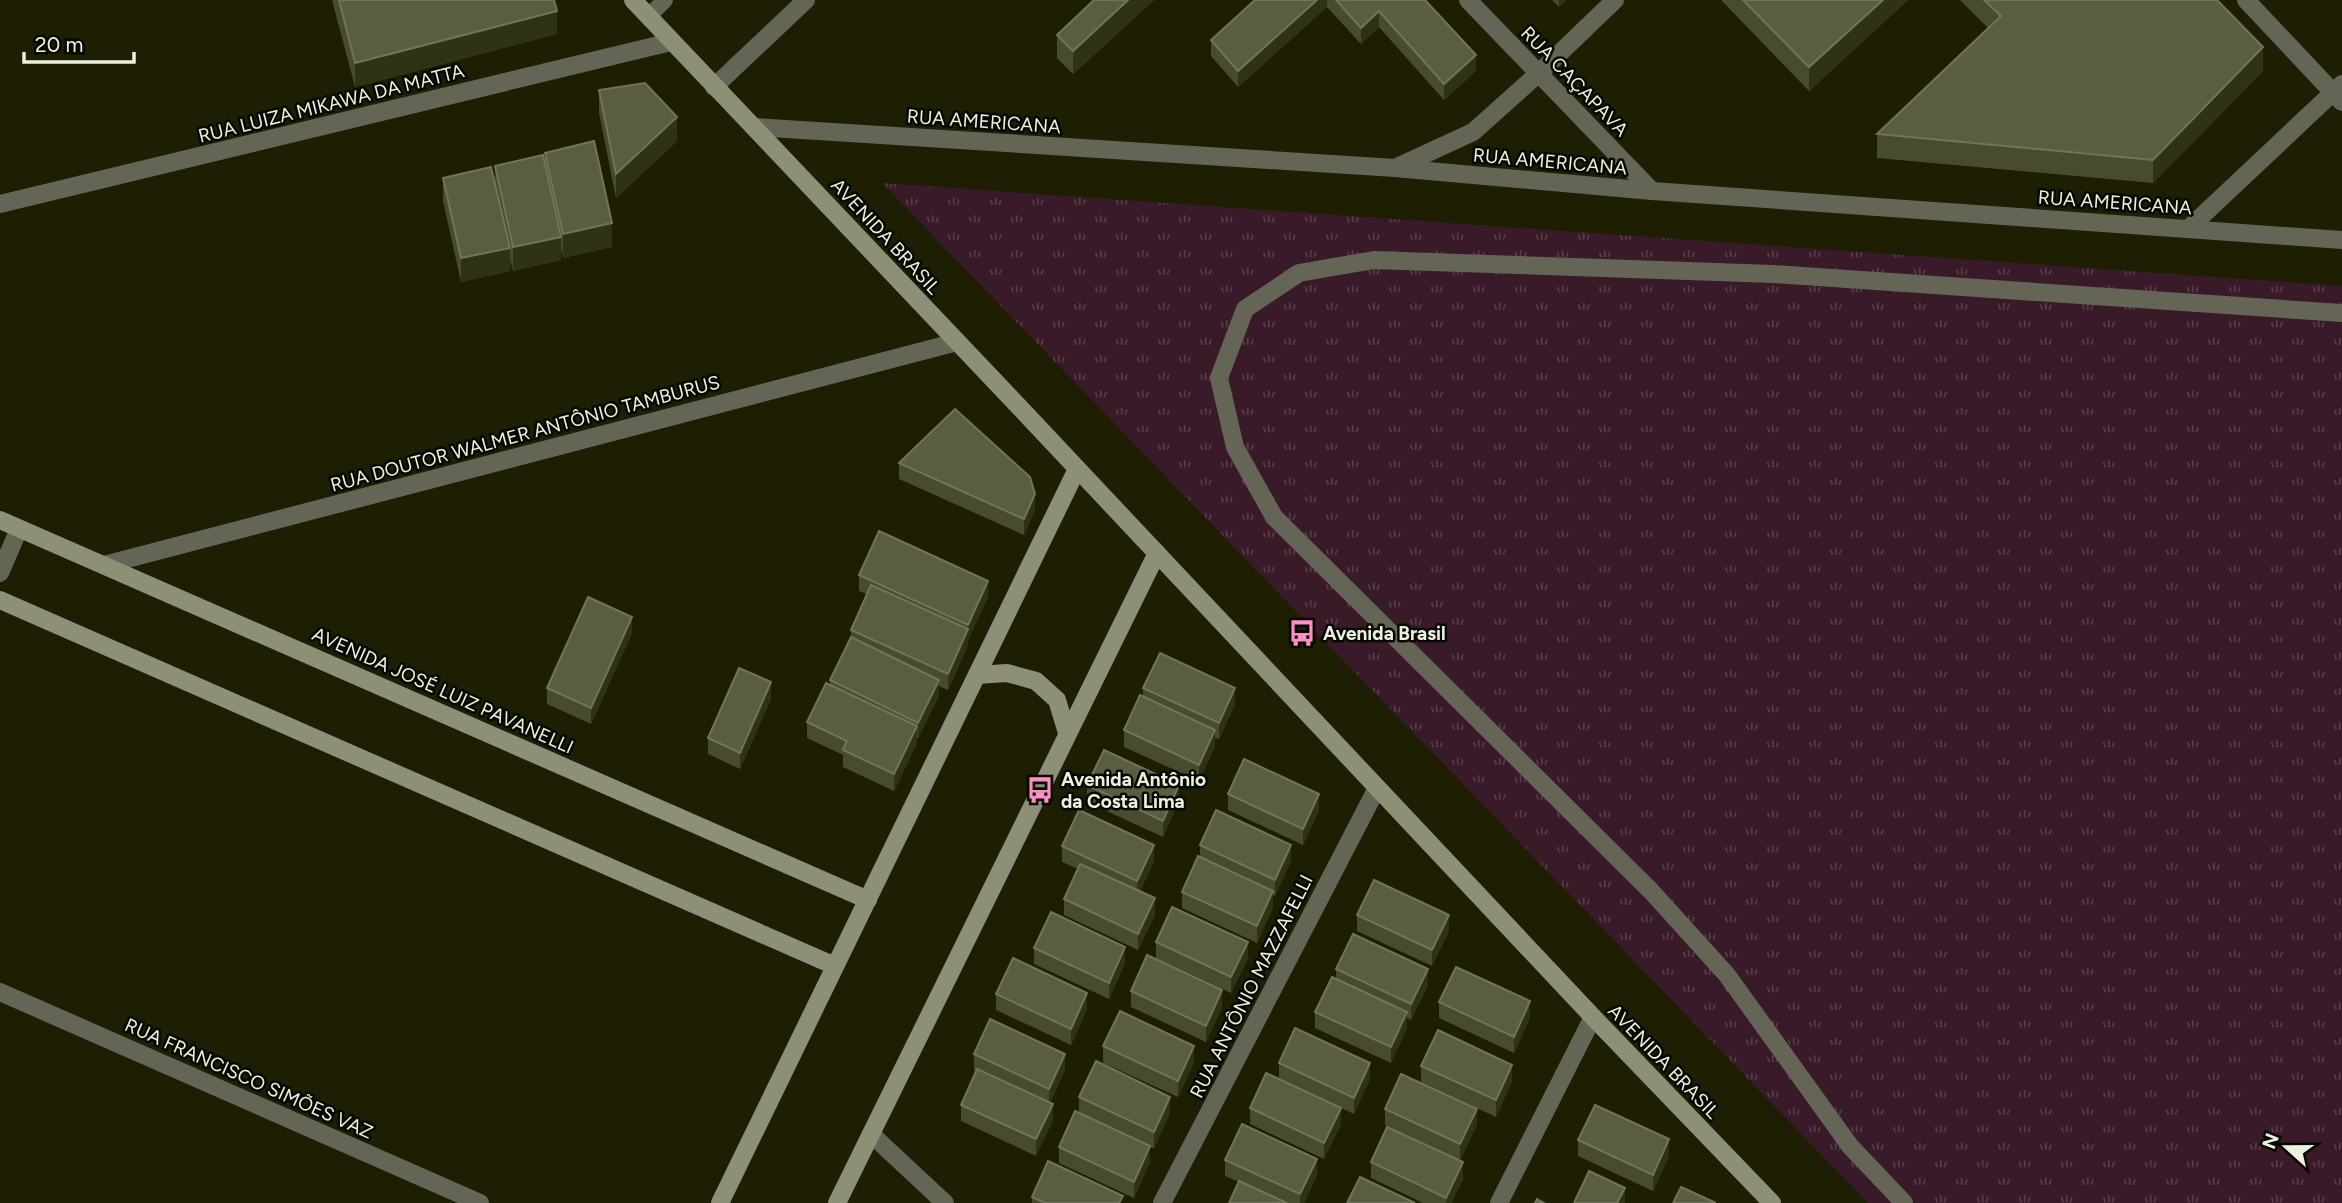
<svg xmlns="http://www.w3.org/2000/svg" width="2342" height="1203" font-family="Figtree,sans-serif">
  <style>
    .grass { fill: url(#grass-tufts) }
    .lines { fill: none; stroke-linecap: round; stroke-linejoin: round }
    .lane { stroke: #646555; stroke-width: 16 }
    .street { stroke: #646555; stroke-width: 18 }
    .secondary { stroke: #8d8f76; stroke-width: 18 }
    .wall { fill: #494b2e }
    .shaded-wall { fill: #303215 }
    .building { fill: #5b5d41; stroke: #72745a; stroke-width: 2 }
    .labels { text-anchor: middle; stroke-width: 5; stroke-linejoin: round; paint-order: stroke }
    .street-label { font-size: 19px; fill: #eef0de; stroke: #070801 }
    .poi-label { font-size: 19px; font-weight: bold; fill: #eef0de; stroke: #070801; text-anchor: start }
  </style>
  <defs>
    <pattern id="grass-tufts" width="24" height="20" patternUnits="userSpaceOnUse" patternTransform="scale(1.75)"><rect width="24" height="20" fill="#391a29"/><path d="M3 7l-1-3M5 7V3M7 7l1-3M15 17l-1-3M17 17v-4M19 17l1-3" fill="none" stroke="#563c48"/></pattern>
  </defs>
  <rect width="100%" height="100%" fill="#1d1e02"/>
  <path class="grass" d="M882,183L2342,286V1203H1868Z"/>
  <g class="lines">
    <path class="lane" d="M648,17L665,0"/>
    <g class="street">
      <path d="M1468,0L1652,191"/>
      <path d="M2246,0L2342,102"/>
      <path d="M714,87L806,0"/>
      <path d="M755,127L1395,168L1652,191L2342,240"/>
      <path d="M1395,168L1473,132L1539,73L1615,0"/>
      <path d="M0,204L671,42"/>
      <path d="M2189,228L2342,84"/>
      <path d="M104,565L957,342"/>
      <path d="M0,573L19,529"/>
      <path d="M0,992L480,1203"/>
      <path d="M871,1134L945,1203"/>
      <path d="M1162,1203L1377,788"/>
      <path d="M1499,1203L1593,1017"/>
      <path d="M1904,1203L1850,1146L1727,975L1651,891L1274,517L1235,447L1219,378L1245,309L1299,273L1374,260L1773,274L2342,313"/>
    </g>
    <g class="secondary">
      <path d="M633,0L1024,412L1593,1017L1772,1203"/>
      <path d="M0,520L868,900"/>
      <path d="M0,600L835,966"/>
      <path d="M977,675L1007,673L1036,681L1057,700L1067,733"/>
      <path d="M720,1203L1077,469"/>
      <path d="M837,1203L1157,553"/>
    </g>
  </g>
  <g class="wall">
    <path d="M332,0H554L557,34L355,87Z"/>
    <path d="M1094,0H1154L1073,74L1057,58V35Z"/>
    <path d="M1255,0H1425L1476,71L1444,100L1379,27L1361,44L1327,7L1238,87L1211,56V40Z"/>
    <path d="M1552,0H1566L1559,7Z"/>
    <path d="M1721,0H1908L1809,91Z"/>
    <path d="M1960,0H2217L2263,71L2153,183L1877,158V134L1988,28Z"/>
    <path d="M599,90L677,141L616,198L599,113Z"/>
    <path d="M545,153L612,247L563,258L561,248V260L513,271L510,259V271L461,282L443,201V178L495,182V166H545Z"/>
    <path d="M899,463L1035,510L1024,535L899,479Z"/>
    <path d="M859,575L988,597L968,640V645L948,690L939,686V696L917,739V743L894,791L843,767V755L807,738V722L830,685V680L851,638V630L867,594L859,591Z"/>
    <path d="M632,633L591,724L547,704V688Z"/>
    <path d="M1143,688L1235,704L1219,739L1215,738V746L1199,781L1124,747V730L1143,696Z"/>
    <path d="M771,699L740,769L708,754V738Z"/>
    <path d="M1087,785L1179,801L1163,837L1087,802Z"/>
    <path d="M1228,794L1319,810L1303,845L1228,810Z"/>
    <path d="M1200,845L1291,861L1275,896L1273,895V907L1257,943L1182,908V892L1200,857Z"/>
    <path d="M1062,846L1154,861L1140,891L1155,915L1138,950L1064,915V899L1078,869L1062,862Z"/>
    <path d="M1357,915L1449,931L1432,966L1357,931Z"/>
    <path d="M1156,942L1248,958L1231,993L1156,958Z"/>
    <path d="M1034,948L1125,963L1109,999L1034,964Z"/>
    <path d="M1336,969L1428,985L1411,1020L1407,1018V1028L1391,1063L1315,1028V1012L1336,979Z"/>
    <path d="M1131,991L1222,1007L1206,1042L1131,1007Z"/>
    <path d="M996,994L1087,1009L1071,1045L996,1010Z"/>
    <path d="M1439,1002L1530,1018L1514,1053L1439,1018Z"/>
    <path d="M1103,1046L1194,1062L1178,1097L1103,1063Z"/>
    <path d="M974,1054L1065,1070L1050,1103L1053,1120L1036,1156L961,1121V1105L976,1072L974,1071Z"/>
    <path d="M1279,1063L1370,1079L1354,1114L1341,1108V1124L1324,1159L1250,1124V1108L1279,1079Z"/>
    <path d="M1421,1066L1512,1081L1496,1117L1421,1082Z"/>
    <path d="M1079,1097L1170,1113L1154,1148L1150,1147V1162L1134,1198L1059,1163V1147L1079,1113Z"/>
    <path d="M1385,1109L1477,1125L1460,1160L1385,1125Z"/>
    <path d="M1578,1140L1669,1156L1653,1191L1578,1156Z"/>
    <path d="M1225,1160L1317,1175L1304,1203H1229L1239,1182L1225,1176Z"/>
    <path d="M1371,1162L1463,1179L1451,1203H1423L1371,1178Z"/>
    <path d="M1032,1197L1123,1203H1032Z"/>
  </g>
  <g class="shaded-wall">
    <path d="M1128,0H1154L1073,74V51Z"/>
    <path d="M1317,0H1327V7L1238,87V71Z"/>
    <path d="M1559,0H1566L1559,7Z"/>
    <path d="M1883,0H1908L1809,91V67Z"/>
    <path d="M557,11V34L355,87V63Z"/>
    <path d="M1379,11V27L1361,44V28Z"/>
    <path d="M2263,47V71L2153,183V160Z"/>
    <path d="M1476,55V71L1444,100V84Z"/>
    <path d="M677,117V141L616,198V174Z"/>
    <path d="M612,223V247L563,258V234Z"/>
    <path d="M561,237V260L513,271V247Z"/>
    <path d="M510,248V271L461,282V258Z"/>
    <path d="M1035,494V510L1024,535V519Z"/>
    <path d="M988,581V597L968,640V645L948,690V674L968,630V625Z"/>
    <path d="M632,617V633L591,724V708Z"/>
    <path d="M939,680V696L918,739V723Z"/>
    <path d="M771,682V699L740,769V753Z"/>
    <path d="M1235,688V704L1219,739V723Z"/>
    <path d="M917,726V743L894,791V774Z"/>
    <path d="M1215,730V746L1199,781V765Z"/>
    <path d="M1179,785V801L1163,837V821Z"/>
    <path d="M1319,794V810L1303,845V829Z"/>
    <path d="M1154,845V861L1137,897V881Z"/>
    <path d="M1291,845V861L1275,896V880Z"/>
    <path d="M1273,891V907L1257,943V926Z"/>
    <path d="M1155,898V915L1138,950V934Z"/>
    <path d="M1449,915V931L1432,966V950Z"/>
    <path d="M1248,942V958L1231,993V977Z"/>
    <path d="M1125,947V963L1109,999V983Z"/>
    <path d="M1428,969V985L1411,1020V1004Z"/>
    <path d="M1222,990V1007L1206,1042V1026Z"/>
    <path d="M1087,993V1009L1071,1045V1029Z"/>
    <path d="M1530,1001V1018L1514,1053V1037Z"/>
    <path d="M1407,1012V1028L1391,1063V1047Z"/>
    <path d="M1194,1046V1062L1178,1097V1081Z"/>
    <path d="M1065,1054V1070L1049,1105V1089Z"/>
    <path d="M1370,1063V1079L1354,1114V1098Z"/>
    <path d="M1512,1065V1081L1496,1117V1100Z"/>
    <path d="M1170,1097V1113L1154,1148V1132Z"/>
    <path d="M1053,1104V1120L1036,1156V1139Z"/>
    <path d="M1341,1108V1124L1324,1159V1143Z"/>
    <path d="M1477,1109V1125L1460,1160V1144Z"/>
    <path d="M1669,1139V1156L1653,1191V1175Z"/>
    <path d="M1150,1146V1162L1134,1198V1182Z"/>
    <path d="M1317,1159V1175L1304,1203H1300V1194Z"/>
    <path d="M1463,1162V1179L1451,1203H1446V1198Z"/>
    <path d="M1625,1188V1203H1617Z"/>
  </g>
  <g class="building">
    <path d="M339,0H554L557,11L355,63Z"/>
    <path d="M1094,0H1128L1073,51L1057,35Z"/>
    <path d="M1255,0H1317L1238,71L1211,40Z"/>
    <path d="M1336,0H1425L1476,55L1444,84L1379,11L1361,28Z"/>
    <path d="M1743,0H1883L1809,67Z"/>
    <path d="M1984,0H2217L2263,47L2153,160L1877,134L2001,16Z"/>
    <path d="M645,83L677,117L616,174L599,90Z"/>
    <path d="M594,141L612,223L563,234L545,153Z"/>
    <path d="M543,155L561,237L513,247L495,166Z"/>
    <path d="M491,167L510,248L461,258L443,178Z"/>
    <path d="M955,409L1030,477L1035,494L1024,519L899,463Z"/>
    <path d="M879,531L988,581L968,625L859,575Z"/>
    <path d="M871,585L968,629L948,674L851,630Z"/>
    <path d="M588,597L632,617L591,708L547,688Z"/>
    <path d="M851,637L939,680L918,723L830,680Z"/>
    <path d="M1160,653L1235,688L1219,723L1143,688Z"/>
    <path d="M739,668L771,682L740,753L708,738Z"/>
    <path d="M826,683L917,726L894,774L843,750L847,741L807,722Z"/>
    <path d="M1140,695L1215,730L1199,765L1124,730Z"/>
    <path d="M1104,750L1179,785L1163,821L1087,785Z"/>
    <path d="M1244,759L1319,794L1303,829L1228,794Z"/>
    <path d="M1079,810L1154,845L1137,881L1062,846Z"/>
    <path d="M1216,810L1291,845L1275,880L1200,845Z"/>
    <path d="M1198,856L1273,891L1257,926L1182,892Z"/>
    <path d="M1080,864L1155,898L1138,934L1064,899Z"/>
    <path d="M1374,880L1449,915L1432,950L1357,915Z"/>
    <path d="M1172,907L1248,942L1231,977L1156,942Z"/>
    <path d="M1051,912L1125,947L1109,983L1034,948Z"/>
    <path d="M1353,934L1428,969L1411,1004L1336,969Z"/>
    <path d="M1147,955L1222,990L1206,1026L1131,991Z"/>
    <path d="M1013,958L1087,993L1071,1029L996,994Z"/>
    <path d="M1456,967L1530,1001L1514,1037L1439,1002Z"/>
    <path d="M1332,977L1407,1012L1391,1047L1315,1012Z"/>
    <path d="M1120,1011L1194,1046L1178,1081L1103,1046Z"/>
    <path d="M990,1019L1065,1054L1049,1089L974,1054Z"/>
    <path d="M1295,1028L1370,1063L1354,1098L1279,1063Z"/>
    <path d="M1438,1030L1512,1065L1496,1100L1421,1066Z"/>
    <path d="M1096,1061L1170,1097L1154,1132L1079,1097Z"/>
    <path d="M977,1069L1053,1104L1036,1139L961,1105Z"/>
    <path d="M1266,1073L1341,1108L1324,1143L1250,1108Z"/>
    <path d="M1401,1074L1477,1109L1460,1144L1385,1109Z"/>
    <path d="M1595,1105L1669,1139L1653,1175L1578,1140Z"/>
    <path d="M1075,1111L1150,1146L1134,1182L1059,1147Z"/>
    <path d="M1242,1124L1317,1159L1300,1194L1225,1160Z"/>
    <path d="M1387,1127L1463,1162L1446,1198L1371,1162Z"/>
    <path d="M1048,1161L1123,1196L1119,1203H1045L1032,1197Z"/>
    <path d="M1589,1171L1625,1188L1617,1203H1574Z"/>
    <path d="M1360,1177L1415,1203H1347Z"/>
    <path d="M1239,1181L1287,1203H1229Z"/>
    <path d="M1681,1187L1716,1203H1673Z"/>
    <path d="M1537,1199L1544,1203H1535Z"/>
  </g>
  <defs>
    <symbol id="bus-bare" viewBox="-9 -9 18 18"><path d="M-5-6H5V4H4V6H2V4H-2V6H-4V4H-5ZM-3.5-4V0h7V-4ZM-3.5 1.2v1.5H-2V1.2ZM2 1.2v1.5H3.5V1.2Z" fill="#fc8fc3" stroke="#070801" stroke-width="2.5" paint-order="stroke"/></symbol>
  </defs>
  <g fill-rule="evenodd">
    <use href="#bus-bare" x="1283" y="614" width="38" height="38"/>
    <use href="#bus-bare" x="1021" y="771" width="38" height="38"/>
  </g>
  <g class="labels">
    <g class="street-label">
      <text transform="translate(1575 81) rotate(46)" y="7">RUA CAÇAPAVA</text>
      <text transform="translate(331 103) rotate(-14)" y="7">RUA LUIZA MIKAWA DA MATTA</text>
      <text transform="translate(984 121) rotate(4)" y="7">RUA AMERICANA</text>
      <text transform="translate(1550 161) rotate(5)" y="7">RUA AMERICANA</text>
      <text transform="translate(2115 202) rotate(4)" y="7">RUA AMERICANA</text>
      <text transform="translate(886 236) rotate(47)" y="7">AVENIDA BRASIL</text>
      <text transform="translate(525 433) rotate(-15)" y="7">RUA DOUTOR WALMER ANTÔNIO TAMBURUS</text>
      <text transform="translate(443 690) rotate(24)" y="7">AVENIDA JOSÉ LUIZ PAVANELLI</text>
      <text transform="translate(1251 986) rotate(-63)" y="7">RUA ANTÔNIO MAZZAFELLI</text>
      <text transform="translate(1664 1061) rotate(46)" y="7">AVENIDA BRASIL</text>
      <text transform="translate(249 1078) rotate(24)" y="7">RUA FRANCISCO SIMÕES VAZ</text>
    </g>
    <g class="poi-label">
      <text x="1323" y="640">Avenida Brasil</text>
      <text x="1061" y="786">Avenida Antônio<tspan x="1061" dy="22">da Costa Lima</tspan></text>
    </g>
  </g>
  <g transform="translate(2286 1147) rotate(291)" stroke="#070801" stroke-width="5" paint-order="stroke">
  <path d="M0-5L12 26L0 18L-12 26Z" fill="#eef0de"/>
  <text y="-10" font-size="19" font-weight="bold" text-anchor="middle" fill="#eef0de">N</text>
  </g>
  <path d="M24 52v10h110v-10" fill="none" stroke="#eef0de" stroke-width="3.5"/>
  <text x="35" y="52" font-size="21" fill="#eef0de" stroke="#070801" stroke-width="5" paint-order="stroke">20 m</text>
</svg>
